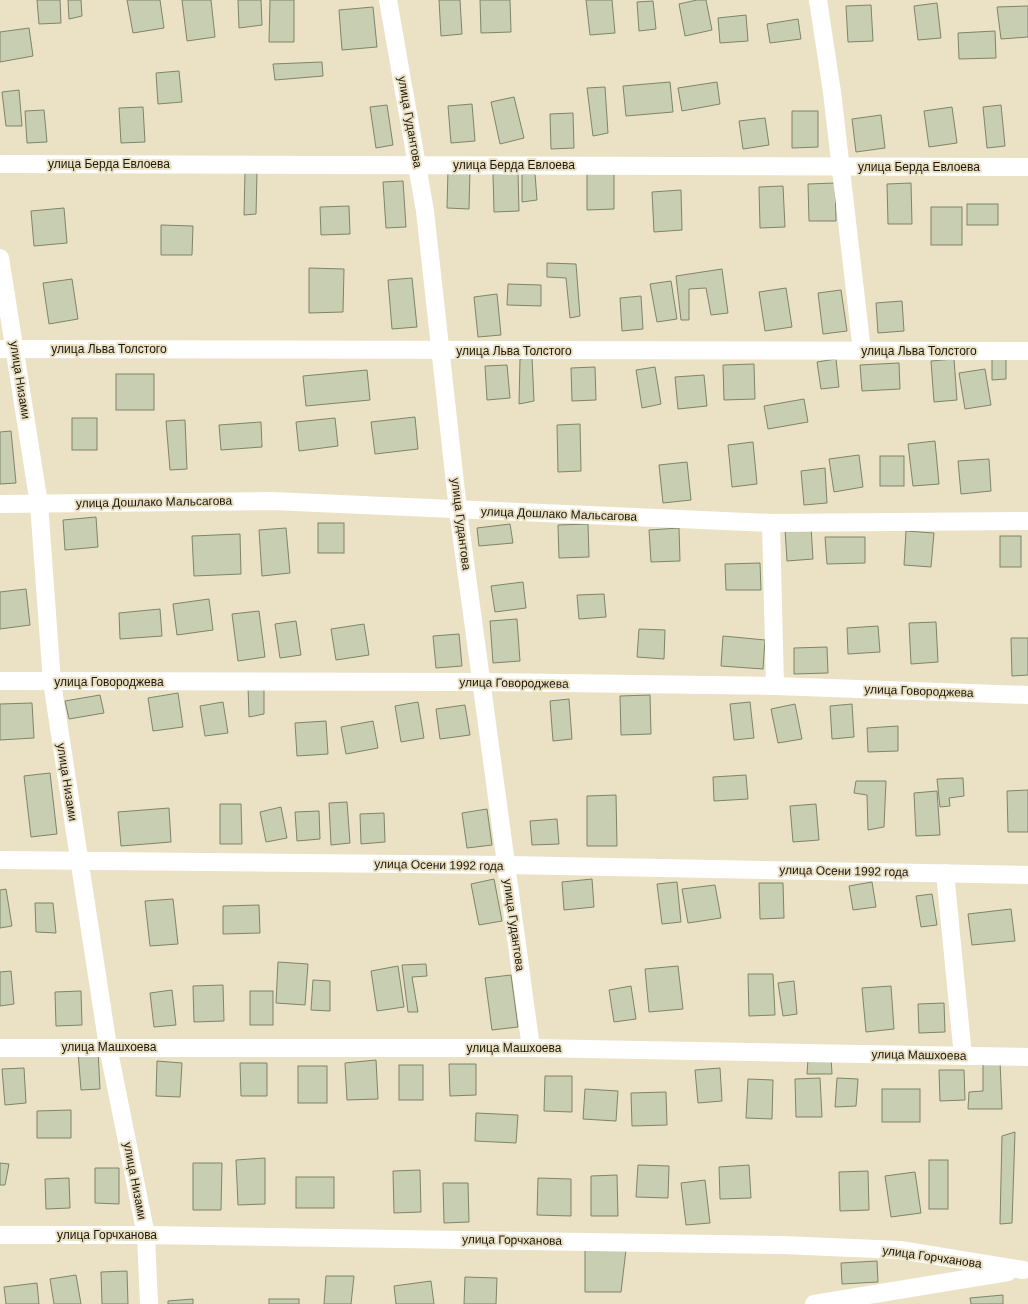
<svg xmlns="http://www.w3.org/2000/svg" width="1028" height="1304" font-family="Arial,sans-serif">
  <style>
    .building { fill: #c7ceb1; stroke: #7e856a }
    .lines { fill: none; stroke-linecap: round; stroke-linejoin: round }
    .street { stroke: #fff; stroke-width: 18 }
    .labels { text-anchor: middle; stroke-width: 4; stroke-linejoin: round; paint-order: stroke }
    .street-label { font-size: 12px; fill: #1c180e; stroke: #ebe1c4 }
  </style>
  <rect width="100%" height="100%" fill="#ebe1c4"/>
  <g class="building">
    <path d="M37,0H60L61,23L39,24Z"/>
    <path d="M68,0H81L82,16L69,19Z"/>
    <path d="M127,0H160L164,28L133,33Z"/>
    <path d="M182,0H211L215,37L187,41Z"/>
    <path d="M238,0H261L262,25L239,28Z"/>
    <path d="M270,0H294V42H269Z"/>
    <path d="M439,0H460L462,34L441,36Z"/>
    <path d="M480,0H510L511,32L481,33Z"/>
    <path d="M586,0H612L615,33L590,35Z"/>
    <path d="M697,0H706L712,30L685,36L679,4Z"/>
    <path d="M653,1L656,29L639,31L637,2Z"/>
    <path d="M937,3L941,38L918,40L914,6Z"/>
    <path d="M871,5L873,41L848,42L846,6Z"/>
    <path d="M1028,6V37L1001,39L997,7Z"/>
    <path d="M373,7L377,47L342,50L339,10Z"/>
    <path d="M746,15L748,41L720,43L718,18Z"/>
    <path d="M798,19L801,39L770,43L767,24Z"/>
    <path d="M29,28L33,56L0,62V32Z"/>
    <path d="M995,31L996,58L959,59L958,33Z"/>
    <path d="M322,62L323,76L275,80L273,64Z"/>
    <path d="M179,71L182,102L158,104L156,73Z"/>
    <path d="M670,82L673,112L626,116L623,86Z"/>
    <path d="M717,82L720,104L682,111L678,88Z"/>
    <path d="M605,87L608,133L593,136L587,88Z"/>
    <path d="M19,90L22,126H6L2,92Z"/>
    <path d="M514,97L524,138L500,144L491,102Z"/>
    <path d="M472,104L475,141L451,143L448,106Z"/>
    <path d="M387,105L393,145L376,148L370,107Z"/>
    <path d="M1001,105L1005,146L987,148L983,107Z"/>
    <path d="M143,107L145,142L121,143L119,108Z"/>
    <path d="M952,107L957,143L929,147L924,111Z"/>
    <path d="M44,110L47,142L27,143L25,111Z"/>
    <path d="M792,111H818V147L792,148Z"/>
    <path d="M573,113L574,148L551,149L550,114Z"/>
    <path d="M881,115L885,148L856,152L852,119Z"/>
    <path d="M765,118L769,145L743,149L739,121Z"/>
    <path d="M448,169L470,170L469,209L447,208Z"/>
    <path d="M614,171V209L587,210V172Z"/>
    <path d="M245,172H257L256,214L244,215Z"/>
    <path d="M518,173L519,211L494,212L493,174Z"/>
    <path d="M522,174H535L537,200L522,202Z"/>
    <path d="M403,181L406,227L386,228L383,182Z"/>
    <path d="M835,183L836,221H809L808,184Z"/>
    <path d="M911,183L912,224H888L887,184Z"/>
    <path d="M783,186L785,227L760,228L759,187Z"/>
    <path d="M681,190L682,230L654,232L652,192Z"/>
    <rect x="967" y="204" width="31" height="21"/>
    <path d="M349,206L350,234L321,235L320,207Z"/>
    <rect x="931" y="207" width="31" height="38"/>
    <path d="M64,208L67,243L34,246L31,211Z"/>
    <path d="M161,225L193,226L192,255H161Z"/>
    <path d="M547,263L576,264L580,316L570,318L566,278L547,277Z"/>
    <path d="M309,268L344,269L343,312L309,313Z"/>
    <path d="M722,269L728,313L711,315L706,288L689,289V320H681L676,276Z"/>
    <path d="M412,278L417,327L392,329L388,280Z"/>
    <path d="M72,279L78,319L49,324L43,283Z"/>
    <path d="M671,281L677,319L657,322L650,284Z"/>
    <path d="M508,284L541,285V306L507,305Z"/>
    <path d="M786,288L792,327L765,331L759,292Z"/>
    <path d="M841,290L847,331L823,334L818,293Z"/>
    <path d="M497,294L501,335L478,337L474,297Z"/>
    <path d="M641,296L643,329L622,331L620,298Z"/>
    <path d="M902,301L904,331L878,333L876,303Z"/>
    <path d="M992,356L1006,357V379L992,380Z"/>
    <path d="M532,357L534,401L519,404L520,359Z"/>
    <path d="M836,359L839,387L821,389L817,362Z"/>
    <path d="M954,359L957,400L934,402L931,361Z"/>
    <path d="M899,363L900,389L862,391L860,365Z"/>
    <path d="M754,364L755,399L724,400L723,365Z"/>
    <path d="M507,365L510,398L487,400L485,366Z"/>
    <path d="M595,367L596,400L572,401L571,368Z"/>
    <path d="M655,367L661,404L642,408L636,370Z"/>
    <path d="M985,369L991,405L965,409L959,373Z"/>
    <path d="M367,370L370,400L306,406L303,376Z"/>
    <rect x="116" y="374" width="38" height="36"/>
    <path d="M704,375L707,406L678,409L675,377Z"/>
    <path d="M804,399L808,422L768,429L764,406Z"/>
    <path d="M415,417L418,449L375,454L371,422Z"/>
    <rect x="72" y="418" width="25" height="32"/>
    <path d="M335,418L338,446L299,451L296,422Z"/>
    <path d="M185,420L187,469L170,470L166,421Z"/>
    <path d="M261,422L262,447L221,450L219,425Z"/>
    <path d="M580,424L581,471L558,472L557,425Z"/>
    <path d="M11,431L16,483L0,484V432Z"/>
    <path d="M935,441L939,484L913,486L908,444Z"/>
    <path d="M753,442L757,484L732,487L728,445Z"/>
    <path d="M859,455L863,487L834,492L829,459Z"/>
    <rect x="880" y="456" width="24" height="30"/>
    <path d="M989,459L991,491L961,494L958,461Z"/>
    <path d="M687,462L691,500L663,503L659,465Z"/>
    <path d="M825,468L827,503L804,505L801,471Z"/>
    <path d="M96,517L98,547L65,550L63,520Z"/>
    <rect x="318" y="523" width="26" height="30"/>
    <path d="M510,524L513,543L479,546L477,528Z"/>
    <path d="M588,524L589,557L559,558L558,525Z"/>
    <path d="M811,527L813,559L787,561L785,529Z"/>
    <path d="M286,528L290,573L262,576L259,530Z"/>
    <path d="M679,528L680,561L651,562L649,530Z"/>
    <path d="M906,531L934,533L931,567L904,565Z"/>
    <path d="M240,534L241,574L194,576L192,536Z"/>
    <rect x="1000" y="536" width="21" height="31"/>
    <path d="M825,537H865V563L827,564Z"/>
    <path d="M760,563L761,590H726L725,564Z"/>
    <path d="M523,582L526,608L495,612L491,586Z"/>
    <path d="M26,589L30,625L0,629V592Z"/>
    <path d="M604,594L606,617L579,619L577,595Z"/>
    <path d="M209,599L213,630L177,635L173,604Z"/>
    <path d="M160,609L162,636L120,639L119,613Z"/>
    <path d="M259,611L265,657L238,661L232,614Z"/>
    <path d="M517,619L520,661L493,663L490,621Z"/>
    <path d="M296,621L301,655L280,658L275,624Z"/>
    <path d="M936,622L938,662L911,664L909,623Z"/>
    <path d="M364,624L369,655L336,660L331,629Z"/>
    <path d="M878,626L880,652L848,654L847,628Z"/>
    <path d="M639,629L665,630L664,659L637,657Z"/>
    <path d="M459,634L462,666L436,668L433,636Z"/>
    <path d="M723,636L765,640L763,669L721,666Z"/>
    <path d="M1011,638H1028V675L1012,676Z"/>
    <path d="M827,647L828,673L794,674V648Z"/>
    <path d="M248,687H264V714L249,717Z"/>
    <path d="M178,693L183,727L153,731L148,698Z"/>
    <path d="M100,695L104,713L69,719L65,701Z"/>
    <path d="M650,695L651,734L621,735L620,696Z"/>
    <path d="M569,699L572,739L553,741L550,701Z"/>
    <path d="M223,702L228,733L205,736L200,706Z"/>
    <path d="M418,702L424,738L401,742L395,706Z"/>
    <path d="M750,702L754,738L734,740L730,704Z"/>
    <path d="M32,703L34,738L0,740V704Z"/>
    <path d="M795,704L802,739L778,743L771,709Z"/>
    <path d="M852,704L854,737L832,739L830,706Z"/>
    <path d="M465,705L470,735L440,739L436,709Z"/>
    <path d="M326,721L328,754L297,756L295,723Z"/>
    <path d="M373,721L378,748L346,754L341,727Z"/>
    <path d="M898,726V751L868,752L867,728Z"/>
    <path d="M50,773L57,834L31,837L24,776Z"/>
    <path d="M746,775L748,799L714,801L713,777Z"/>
    <path d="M963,778L964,796L949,798L950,806L940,807L937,779Z"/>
    <path d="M856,781H886L884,827L868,830L867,795L854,793Z"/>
    <path d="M1028,790V832H1008L1007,791Z"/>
    <path d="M937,791L940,835L916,836L914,793Z"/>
    <path d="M616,795L617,846H587V796Z"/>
    <path d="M347,802L350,843L331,845L329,803Z"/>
    <path d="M220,804H241L242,844H220Z"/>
    <path d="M816,804L819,840L793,842L790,806Z"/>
    <path d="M281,807L287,838L266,842L260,812Z"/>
    <path d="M169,808L171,842L121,846L118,812Z"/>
    <path d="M487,809L492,845L467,848L462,813Z"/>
    <path d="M319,811L320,839L297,841L295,812Z"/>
    <path d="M384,813L385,842L361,844L360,814Z"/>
    <path d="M557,819L559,844L532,845L530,821Z"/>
    <path d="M494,879L502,921L479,925L471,884Z"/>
    <path d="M592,879L594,907L564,910L562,882Z"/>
    <path d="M677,882L681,922L662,924L657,884Z"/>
    <path d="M872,882L876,907L853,910L849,886Z"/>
    <path d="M759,883H783L784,918L760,919Z"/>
    <path d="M715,885L721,918L688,923L682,889Z"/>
    <path d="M6,889L12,926L0,928V890Z"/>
    <path d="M932,894L937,925L921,927L916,896Z"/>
    <path d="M173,899L178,944L150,946L145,901Z"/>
    <path d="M35,903H53L56,933L36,932Z"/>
    <path d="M259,905L260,933L223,934V906Z"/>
    <path d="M1011,909L1015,941L972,945L968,914Z"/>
    <path d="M278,962L308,964L305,1005L276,1003Z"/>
    <path d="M426,964L427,976L412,977L418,1012H408L402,965Z"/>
    <path d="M398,966L404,1007L377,1011L371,971Z"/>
    <path d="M678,966L683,1009L649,1012L645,969Z"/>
    <path d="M11,971L14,1004L0,1006V972Z"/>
    <path d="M748,974H773L775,1015L749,1016Z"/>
    <path d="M511,975L518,1027L492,1030L485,978Z"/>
    <path d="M313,980L330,981V1011L311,1010Z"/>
    <path d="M794,981L797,1014L783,1016L778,983Z"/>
    <path d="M223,985L224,1021L194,1022L193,986Z"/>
    <path d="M631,986L636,1019L614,1022L609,990Z"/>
    <path d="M891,986L894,1029L866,1032L862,988Z"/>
    <path d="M172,990L176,1025L154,1027L150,993Z"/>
    <path d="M81,991L82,1025L56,1026L55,992Z"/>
    <rect x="250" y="991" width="23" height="34"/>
    <path d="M944,1003L945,1032L919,1033L918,1004Z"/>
    <path d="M98,1050L100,1089L81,1090L78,1052Z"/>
    <path d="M831,1057L832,1074H807L808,1059Z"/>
    <path d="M376,1060L378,1099L347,1100L345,1063Z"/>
    <path d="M157,1061L182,1063L180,1097L156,1096Z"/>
    <path d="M983,1061H1000L1002,1109H968L969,1092L983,1091Z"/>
    <path d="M240,1063H267V1096H241Z"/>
    <path d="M449,1064H476V1095L450,1096Z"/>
    <rect x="399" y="1065" width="24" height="35"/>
    <rect x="298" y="1066" width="29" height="37"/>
    <path d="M24,1068L26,1103L5,1105L2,1069Z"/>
    <path d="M720,1068L722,1101L698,1103L695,1070Z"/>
    <path d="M939,1070H964L965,1100L940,1101Z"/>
    <path d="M545,1076H572V1112L544,1111Z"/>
    <path d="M820,1078L822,1117H796L795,1079Z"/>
    <path d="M837,1078L858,1079L856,1106L835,1107Z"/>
    <path d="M748,1079L773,1080L772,1119L746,1118Z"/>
    <path d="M585,1089L618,1091L616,1121L583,1119Z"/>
    <rect x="882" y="1089" width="38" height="33"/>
    <path d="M666,1092L667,1125L632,1126L631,1093Z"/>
    <path d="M71,1110V1138H37V1111Z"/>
    <path d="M476,1113L518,1115L516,1143L475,1141Z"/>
    <path d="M1015,1132L1012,1223L1000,1224L1002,1136Z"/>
    <path d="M265,1158V1204L238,1205L236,1160Z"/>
    <rect x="929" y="1160" width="19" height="49"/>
    <path d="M0,1163L9,1164L5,1185H0Z"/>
    <path d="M193,1163H222L221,1210H193Z"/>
    <path d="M638,1165L669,1166L668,1198L636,1197Z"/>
    <path d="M749,1165L751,1198L720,1199L719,1167Z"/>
    <path d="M95,1168H119V1204L95,1203Z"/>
    <path d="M420,1170L421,1212L394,1213L393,1171Z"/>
    <path d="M868,1171L869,1210L840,1211L839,1172Z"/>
    <path d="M915,1172L921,1213L891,1217L885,1176Z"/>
    <path d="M617,1175L618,1216H591V1176Z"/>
    <rect x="296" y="1177" width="38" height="31"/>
    <path d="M69,1178L70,1208L46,1209L45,1179Z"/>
    <path d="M538,1178L571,1179V1216L537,1215Z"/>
    <path d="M705,1180L710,1223L686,1225L681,1183Z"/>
    <path d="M443,1183H468L469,1222L444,1223Z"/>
    <path d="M585,1246L626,1250L621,1292H585Z"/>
    <path d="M877,1261L878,1282L842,1284L841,1263Z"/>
    <path d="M127,1271L128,1304H102L101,1272Z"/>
    <path d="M76,1275L81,1304H54L50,1279Z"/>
    <path d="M326,1276H354L351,1304H324Z"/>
    <path d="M465,1277L497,1278L496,1304H464Z"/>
    <path d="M431,1281L434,1304H396L394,1286Z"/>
    <path d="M37,1283L39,1304H6L4,1287Z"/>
    <path d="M1003,1295V1304H971L970,1298Z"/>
    <path d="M193,1299V1304H168V1301Z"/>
    <rect x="269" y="1299" width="30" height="5"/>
  </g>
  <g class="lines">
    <g class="street">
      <path d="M388,0L425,211L458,510L531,1048"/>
      <path d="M818,0L832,92L862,351"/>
      <path d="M0,164L1028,167"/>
      <path d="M0,258L39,504L52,682L108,1047L146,1235L149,1304"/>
      <path d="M0,349L1028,351"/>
      <path d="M0,504L272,501L771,523L1028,521"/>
      <path d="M771,523L775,686"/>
      <path d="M0,681L482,682L775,686L1028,695"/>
      <path d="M0,860L506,865L1028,875"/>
      <path d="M945,873L963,1056"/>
      <path d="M0,1048H531L1028,1057"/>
      <path d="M0,1235H146L782,1245L900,1250L1023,1270"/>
      <path d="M814,1304L1008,1272"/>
    </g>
  </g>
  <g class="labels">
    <g class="street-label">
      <text transform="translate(410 122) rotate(80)" y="4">улица Гудантова</text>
      <text x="109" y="168">улица Берда Евлоева</text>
      <text x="514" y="169">улица Берда Евлоева</text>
      <text x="919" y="171">улица Берда Евлоева</text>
      <text x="109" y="353">улица Льва Толстого</text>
      <text x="514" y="355">улица Льва Толстого</text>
      <text x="919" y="355">улица Льва Толстого</text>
      <text transform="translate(20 380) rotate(81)" y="4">улица Низами</text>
      <text transform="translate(154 502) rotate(-1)" y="4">улица Дошлако Мальсагова</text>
      <text transform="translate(559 514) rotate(2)" y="4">улица Дошлако Мальсагова</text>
      <text transform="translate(461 524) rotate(83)" y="4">улица Гудантова</text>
      <text x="109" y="686">улица Говороджева</text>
      <text transform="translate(514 683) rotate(1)" y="4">улица Говороджева</text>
      <text transform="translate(919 691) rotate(2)" y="4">улица Говороджева</text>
      <text transform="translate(67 782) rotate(81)" y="4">улица Низами</text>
      <text transform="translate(439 865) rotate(1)" y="4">улица Осени 1992 года</text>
      <text transform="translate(844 871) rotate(1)" y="4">улица Осени 1992 года</text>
      <text transform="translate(514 925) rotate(82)" y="4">улица Гудантова</text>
      <text x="109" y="1051">улица Машхоева</text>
      <text x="514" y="1052">улица Машхоева</text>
      <text transform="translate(919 1055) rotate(1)" y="4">улица Машхоева</text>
      <text transform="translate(135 1181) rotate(79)" y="4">улица Низами</text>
      <text x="107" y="1239">улица Горчханова</text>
      <text transform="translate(512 1240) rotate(1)" y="4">улица Горчханова</text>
      <text transform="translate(932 1257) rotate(8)" y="4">улица Горчханова</text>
    </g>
  </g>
</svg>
